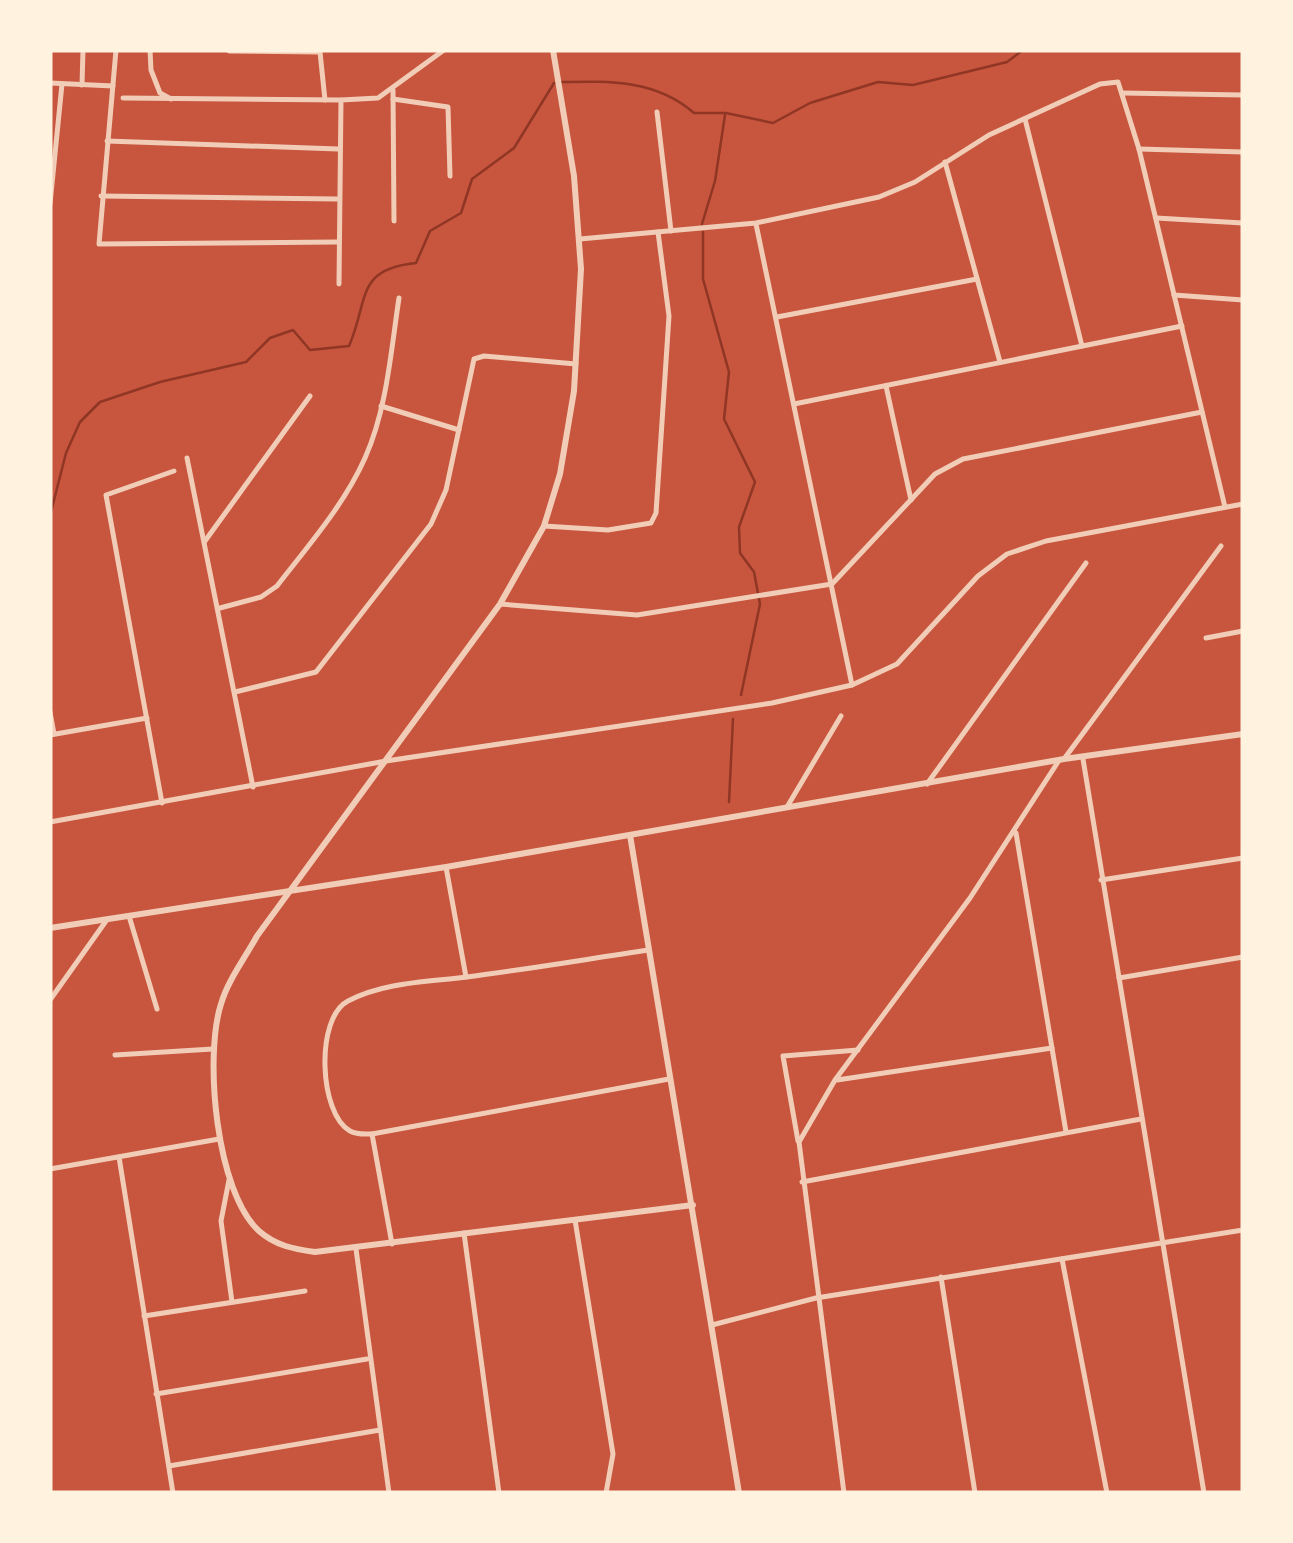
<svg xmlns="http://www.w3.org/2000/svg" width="1293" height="1543" font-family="'DejaVu Sans',sans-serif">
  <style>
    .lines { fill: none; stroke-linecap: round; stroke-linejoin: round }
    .stream { stroke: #8f3625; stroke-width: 2.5 }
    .minor { stroke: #f1ccb7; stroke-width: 5 }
    .tertiary { stroke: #f1ccb7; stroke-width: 6 }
  </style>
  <rect width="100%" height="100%" fill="#c8553d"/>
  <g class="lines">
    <g class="stream">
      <path d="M562,82C611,81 656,80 694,113H726L773,123L810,103L878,82L913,85L1007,62L1023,50"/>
      <path d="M702,224L715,181L725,115"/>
      <path d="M703,232V279L729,372L724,419L755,482L739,527L740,553L754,572L760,604L741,695"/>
      <path d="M50,516L66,453L80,422L100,402L160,382L246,362L270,338L293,330L310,350L349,346C369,300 355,269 416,263L430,231L461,213L472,179L514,148L554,83"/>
      <path d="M729,802L733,719"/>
    </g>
    <g class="minor">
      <path d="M116,50L99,244L337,242"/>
      <path d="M150,50L151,70L160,93L171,99"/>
      <path d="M229,51L320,52L325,100"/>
      <path d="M50,83L113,86"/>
      <path d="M82,85L83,50"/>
      <path d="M393,90L394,221"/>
      <path d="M1122,93L1243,95"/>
      <path d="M123,98L341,100"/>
      <path d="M393,99L448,107L450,176"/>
      <path d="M657,112L671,231"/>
      <path d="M1025,119L1082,346"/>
      <path d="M107,141L338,149"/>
      <path d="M1139,149L1243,152"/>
      <path d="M945,162L1000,362"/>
      <path d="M101,196L337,199"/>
      <path d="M50,204L62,84"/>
      <path d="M1156,218L1243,223"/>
      <path d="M756,224L852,685"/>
      <path d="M580,239L756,223L879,197L915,182L989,135L1100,84L1118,82L1139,149L1225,507"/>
      <path d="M339,284L341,100L378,98L444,50"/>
      <path d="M1174,295L1243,300"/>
      <path d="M777,317L977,279"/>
      <path d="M886,386L911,500"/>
      <path d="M794,404L1182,326"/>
      <path d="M381,406L459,430"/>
      <path d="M187,458L253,787"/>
      <path d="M544,526L608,530L651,523L656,513L669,316L658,232"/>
      <path d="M205,541L310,396"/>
      <path d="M500,604L637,615L832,584L935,474L963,459L1202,412"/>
      <path d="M220,608L261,597L277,586C308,546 344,505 365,458C387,409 391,350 399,298"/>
      <path d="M1206,638L1243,631"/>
      <path d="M235,692L316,672L431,524L446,490L474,359L484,356L576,364"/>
      <path d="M50,712L54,734"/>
      <path d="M50,735L147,718"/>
      <path d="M1064,759L1221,546"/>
      <path d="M1083,759L1204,1493"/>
      <path d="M927,784L1086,563"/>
      <path d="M162,803L106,495L174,471"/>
      <path d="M787,807L841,716"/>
      <path d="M50,822L386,761L772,703L852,685L897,664L978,576L1007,554L1046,541L1243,504"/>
      <path d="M1016,833L1066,1132"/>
      <path d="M446,867L466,977"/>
      <path d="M1101,880L1243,858"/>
      <path d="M129,916L157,1009"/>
      <path d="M649,950C588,959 528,969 467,977C428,982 384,982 348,1001C315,1018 319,1114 350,1131C357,1135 365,1134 372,1134L669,1079"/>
      <path d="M1119,978L1243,957"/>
      <path d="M50,1000L106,921"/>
      <path d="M115,1055L213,1049"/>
      <path d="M837,1080L1052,1048"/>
      <path d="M372,1134L392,1244"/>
      <path d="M798,1141L783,1056L858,1050"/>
      <path d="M119,1157L173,1493"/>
      <path d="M50,1169L219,1139"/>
      <path d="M229,1180L221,1221L232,1302"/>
      <path d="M802,1182L1141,1119"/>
      <path d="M575,1220L613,1454L606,1493"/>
      <path d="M464,1233L499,1493"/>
      <path d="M356,1249L389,1493"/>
      <path d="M1062,1259L1107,1493"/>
      <path d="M941,1277L975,1493"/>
      <path d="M144,1316L305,1291"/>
      <path d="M712,1325L816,1298L1243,1230"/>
      <path d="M156,1394L367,1359"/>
      <path d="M169,1466L380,1430"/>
      <path d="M844,1493L799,1142L835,1080L970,898L1058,762"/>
    </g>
    <g class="tertiary">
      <path d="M553,50L574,176L581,269L574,391L560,474L544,526L500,604L257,936C245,958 228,980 221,1004C204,1057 216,1192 259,1231C276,1246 294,1249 315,1252L693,1205"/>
      <path d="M630,835L739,1493"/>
      <path d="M50,928L446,867L1064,759L1243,734"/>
    </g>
  </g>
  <rect width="1293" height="1543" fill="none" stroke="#fff3e0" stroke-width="105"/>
</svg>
